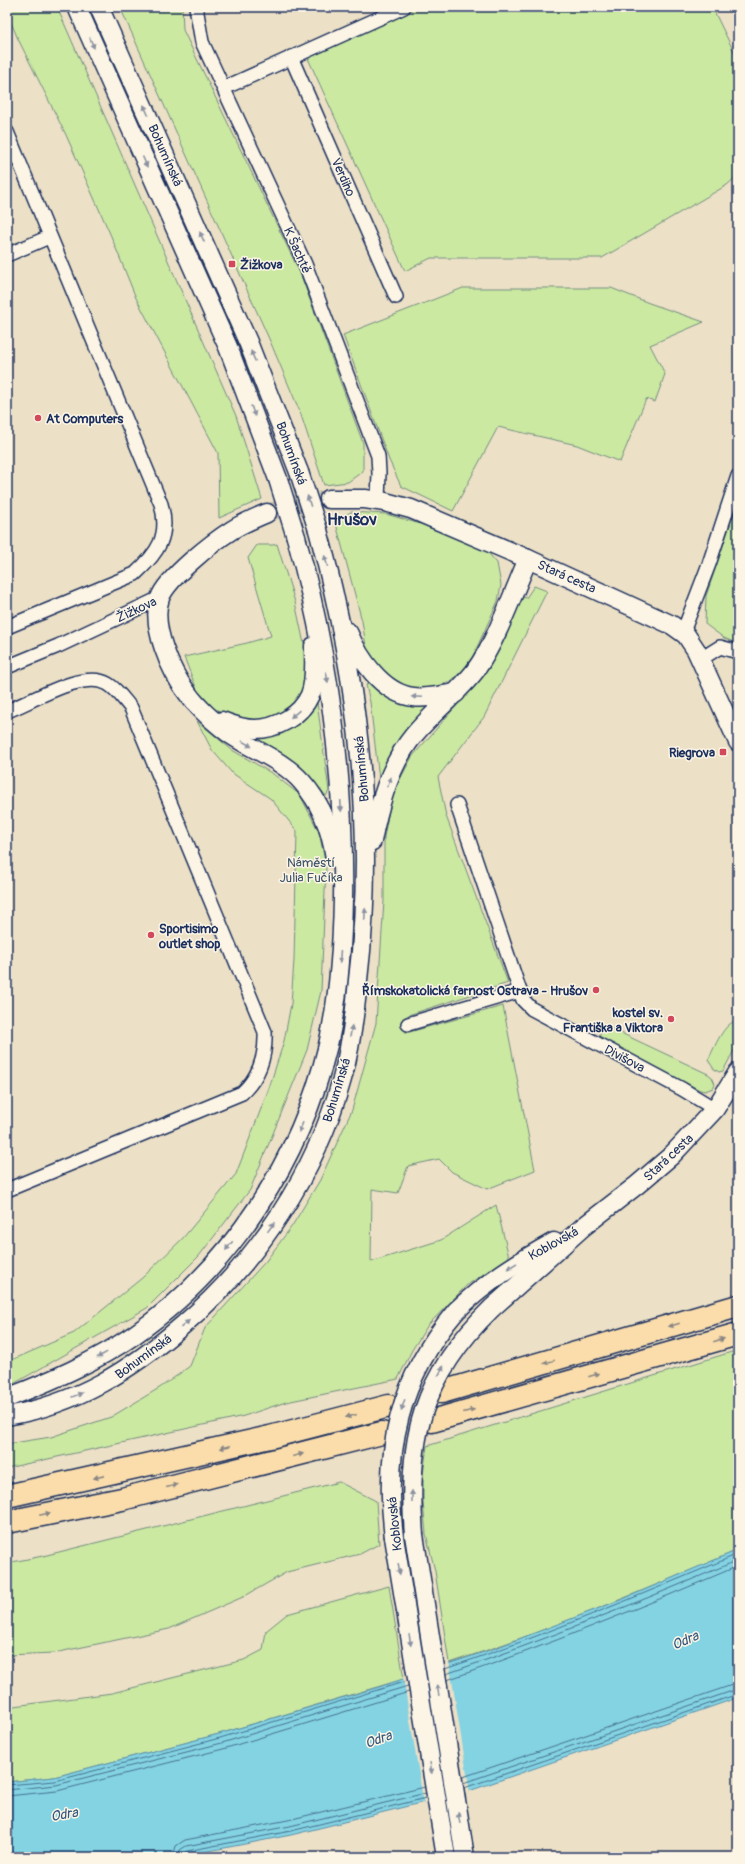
<svg xmlns="http://www.w3.org/2000/svg" width="745" height="1864" font-family="Pangolin,sans-serif">
  <style>
    .green { fill: #cbe9a1; stroke: #738c80 }
    .water { fill: #84d3e2; stroke: #5a91ad }
    .pier { fill: #ece0c6 }
    .lines { fill: none; stroke-linecap: round; stroke-linejoin: round }
    .shore { stroke: #457193; stroke-width: 1 }
    .secondary-tunnel { stroke: #c2bdb1; stroke-width: 18; stroke-dasharray: 18 9; stroke-linecap: butt }
    .highway-tunnel { stroke: #c2bdb1; stroke-width: 22; stroke-dasharray: 22 11; stroke-linecap: butt }
    .street-casing { stroke: #1b2f5e; stroke-width: 16 }
    .secondary-casing { stroke: #1b2f5e; stroke-width: 21 }
    .highway-casing { stroke: #1b2f5e; stroke-width: 25 }
    .street { stroke: #fcf5e5; stroke-width: 13 }
    .secondary { stroke: #fcf5e5; stroke-width: 18 }
    .highway { stroke: #faddab; stroke-width: 22 }
    .secondary-bridge-casing { stroke: #1b2f5e; stroke-width: 21; stroke-linecap: butt }
    .secondary-bridge { stroke: #fcf5e5; stroke-width: 18 }
    .oneway { fill: #8c92a2 }
    .oneway2 { fill: #8a8684 }
    .poi-dot { fill: #d1495b; stroke: #fcf5e5; stroke-width: 1.5 }
    .labels { text-anchor: middle; stroke-width: 3; stroke-linejoin: round; paint-order: stroke }
    .street-label { font-size: 13px; fill: #1b2f5e; stroke: #fcf5e5 }
    .poi-label { font-size: 13px; font-weight: bold; fill: #1b2f5e; stroke: #fcf5e5; text-anchor: start }
    .park-label { font-size: 13px; fill: #3e546b; stroke: #fcf5e5 }
    .water-label { font-size: 14px; font-style: italic; fill: #35587f; stroke: #fcf5e5 }
    .district-label { font-size: 17px; font-weight: bold; fill: #1b2f5e; stroke: #fcf5e5 }
  </style>
  <rect width="100%" height="100%" fill="#ece0c6"/>
  <filter id="ink" filterUnits="userSpaceOnUse"><feTurbulence type="fractalNoise" baseFrequency=".025" numOctaves="2"/><feDisplacementMap in="SourceGraphic" scale="8" xChannelSelector="R" yChannelSelector="G"/><feConvolveMatrix kernelMatrix="1 2 1 2 8 2 1 2 1" color-interpolation-filters="sRGB"/></filter>
  <g filter="url(#ink)">
    <g class="green">
      <path d="M7,7H57L236,416L262,499L219,518L218,453L136,298L111,236L66,135L18,39L7,13Z"/>
      <path d="M120,7H182L183,30L300,273L363,443V471L348,482L324,485L300,412L270,341Z"/>
      <path d="M416,7H712L738,60V175L727,185L602,258H431L405,271L306,54Z"/>
      <path d="M463,288H611L649,303L704,322L650,345L665,374L655,402L646,399L620,462L577,445L498,427L453,511L401,486L389,460L343,335Z"/>
      <path d="M738,502V644L724,638L705,624L706,596Z"/>
      <path d="M351,512L386,514L441,530L483,547L497,563L501,585L498,601L473,656L464,669L451,681L436,687L414,690L399,685L380,671L367,652L362,621L335,520Z"/>
      <path d="M277,544L295,602L306,653L304,688L286,713L265,720L239,719L215,709L197,690L184,657L247,643L271,636L248,558L257,545H273Z"/>
      <path d="M534,586L547,591L484,717L438,777L446,816L508,983L408,1015L406,1033L503,1006L535,1170L487,1189L452,1172L439,1159L408,1166L398,1193L372,1189L371,1262L441,1240L496,1205L509,1257L467,1285L428,1325L412,1350L398,1379L286,1402L244,1416L7,1468V1444L51,1437L111,1417L161,1387L190,1366L205,1328L266,1261L292,1226L320,1180L352,1110L376,1023L384,901V837L392,794L412,757L489,668L522,597L526,598Z"/>
      <path d="M370,681L436,702L398,746L379,779L370,702L366,685Z"/>
      <path d="M317,702L329,791L326,796C305,769 283,754 254,737C286,734 298,728 317,702Z"/>
      <path d="M197,721L232,750L273,774L300,795L319,832L326,866L321,991L307,1050L250,1190L199,1256L147,1308L15,1383L7,1386V1362L74,1333L142,1278L183,1238L236,1174L269,1088L284,1041L291,1004L294,960L297,831L271,799L232,773L212,750Z"/>
      <path d="M738,1020V1043L723,1071L719,1072L714,1069L708,1060C715,1047 723,1023 738,1020Z"/>
      <path d="M604,1025L708,1074L712,1077L715,1084L713,1088L705,1091L700,1090L598,1038Z"/>
      <path d="M738,1350V1550C643,1591 547,1631 449,1663L435,1571L426,1534L423,1502V1475L427,1446Z"/>
      <path d="M339,1482L376,1501L379,1544L360,1554L287,1572L243,1597L169,1629L54,1653L7,1655V1563L43,1556Z"/>
      <path d="M389,1586L404,1679L219,1734L54,1777L7,1782V1707L112,1693L244,1660L263,1650L266,1631L287,1614Z"/>
    </g>
    <path class="water" d="M738,1550V1697L731,1700L469,1791L291,1835L178,1857H7V1782L54,1777L219,1734L379,1687L493,1649L623,1599Z"/>
    <path class="pier" d="M449,1661L470,1793L424,1805L403,1677Z"/>
    <g class="lines">
      <g class="shore">
        <path d="M445,1669C545,1635 641,1595 738,1554"/>
        <path d="M446,1674C545,1640 642,1601 738,1560"/>
        <path d="M447,1680C546,1646 642,1607 738,1566"/>
        <path d="M463,1777L738,1683"/>
        <path d="M463,1783L738,1689"/>
        <path d="M7,1785L55,1781L220,1738L407,1681"/>
        <path d="M464,1788L738,1694"/>
        <path d="M7,1790L56,1785L222,1743L408,1686"/>
        <path d="M7,1796L57,1791L223,1749L409,1692"/>
        <path d="M173,1857L176,1846L185,1840L288,1820L425,1787"/>
        <path d="M179,1857L180,1850L186,1846L290,1826L426,1793"/>
        <path d="M184,1857V1853L187,1851L291,1831L426,1798"/>
      </g>
      <path class="secondary-tunnel" d="M267,513L295,504L329,499"/>
      <path class="highway-tunnel" d="M389,1406L442,1392"/>
      <defs>
        <g id="street">
          <path d="M196,7L202,42L305,264L378,456L379,473L378,500"/>
          <path d="M291,57L396,297"/>
          <path d="M224,88L404,7"/>
          <path d="M7,132L161,504C170,536 158,553 135,574L7,627"/>
          <path d="M7,255L49,237"/>
          <path d="M683,632L709,564L738,476"/>
          <path d="M701,659L720,647L738,652"/>
          <path d="M7,667L58,646L160,598"/>
          <path d="M7,711C32,702 83,669 108,684C118,690 124,700 131,708L265,1032C266,1055 259,1077 242,1093L7,1190"/>
          <path d="M457,805L523,1000L532,1009L682,1089L715,1109"/>
          <path d="M408,1024L520,991"/>
        </g>
        <g id="secondary">
          <path d="M77,7L228,347L278,479"/>
          <path d="M99,7L248,342L299,472"/>
          <path d="M329,499H365L385,502L411,509L528,559L672,625L686,635L696,650L738,742"/>
          <path d="M267,513C255,518 243,523 232,530C213,542 167,578 160,598C150,626 171,672 188,694C198,708 213,721 227,732C250,749 282,759 302,782C321,803 331,830 335,858"/>
          <path d="M348,632C359,658 382,693 413,697C427,699 442,695 456,693"/>
          <path d="M222,721C232,725 243,729 255,729C276,729 301,716 310,695C316,681 314,661 314,646"/>
          <path d="M372,841C379,804 390,764 414,735C433,712 457,694 475,671C496,642 513,593 528,559"/>
          <path d="M492,1308L583,1227L637,1185L671,1156L715,1109L738,1072"/>
          <path d="M456,1311C486,1282 518,1262 554,1242"/>
          <path d="M7,1398C51,1381 95,1362 134,1335C231,1268 301,1159 328,1045C339,998 342,948 343,899C345,776 329,655 296,537"/>
          <path d="M7,1416C77,1404 131,1370 183,1325C257,1262 316,1173 342,1079C351,1047 355,1013 358,980C376,829 358,677 318,530"/>
          <path d="M414,1535L465,1857"/>
          <path d="M394,1537L446,1857"/>
        </g>
        <g id="highway">
          <path d="M442,1392L738,1306"/>
          <path d="M432,1421L738,1334"/>
          <path d="M7,1496L270,1437L389,1406"/>
          <path d="M7,1522L122,1499L382,1433"/>
        </g>
      </defs>
      <use href="#street" class="street-casing"/>
      <use href="#secondary" class="secondary-casing"/>
      <use href="#highway" class="highway-casing"/>
      <use href="#street" class="street"/>
      <use href="#secondary" class="secondary"/>
      <use href="#highway" class="highway"/>
      <defs>
        <g id="secondary-bridge">
          <path d="M299,472L318,530"/>
          <path d="M278,479L296,537"/>
          <path d="M414,1535C406,1439 422,1376 492,1308"/>
          <path d="M394,1537C383,1451 399,1378 456,1311"/>
        </g>
      </defs>
      <use href="#secondary-bridge" class="secondary-bridge-casing"/>
      <use href="#secondary-bridge" class="secondary-bridge"/>
    </g>
    <defs><path id="oneway-solid" d="M-6-.8H1V-3.2L6.5 0L1 3.2V.8H-6Z"/></defs>
    <g class="oneway">
      <use href="#oneway-solid" transform="translate(92 43) rotate(67)"/>
      <use href="#oneway-solid" transform="translate(146 110) rotate(-114)"/>
      <use href="#oneway-solid" transform="translate(145 162) rotate(66)"/>
      <use href="#oneway-solid" transform="translate(202 237) rotate(-114)"/>
      <use href="#oneway-solid" transform="translate(253 356) rotate(-113)"/>
      <use href="#oneway-solid" transform="translate(253 411) rotate(70)"/>
      <use href="#oneway-solid" transform="translate(309 501) rotate(-107)"/>
      <use href="#oneway-solid" transform="translate(326 561) rotate(-105)"/>
      <use href="#oneway-solid" transform="translate(327 677) rotate(80)"/>
      <use href="#oneway-solid" transform="translate(417 697) rotate(-177)"/>
      <use href="#oneway-solid" transform="translate(295 714) rotate(140)"/>
      <use href="#oneway-solid" transform="translate(247 744) rotate(31)"/>
      <use href="#oneway-solid" transform="translate(389 782) rotate(-69)"/>
      <use href="#oneway-solid" transform="translate(341 806) rotate(87)"/>
      <use href="#oneway-solid" transform="translate(365 914) rotate(-88)"/>
      <use href="#oneway-solid" transform="translate(340 957) rotate(94)"/>
      <use href="#oneway-solid" transform="translate(351 1031) rotate(-81)"/>
      <use href="#oneway-solid" transform="translate(301 1127) rotate(113)"/>
      <use href="#oneway-solid" transform="translate(271 1227) rotate(-54)"/>
      <use href="#oneway-solid" transform="translate(229 1246) rotate(128)"/>
      <use href="#oneway-solid" transform="translate(512 1266) rotate(148)"/>
      <use href="#oneway-solid" transform="translate(185 1324) rotate(-40)"/>
      <use href="#oneway-solid" transform="translate(102 1355) rotate(151)"/>
      <use href="#oneway-solid" transform="translate(441 1371) rotate(-61)"/>
      <use href="#oneway-solid" transform="translate(77 1395) rotate(-22)"/>
      <use href="#oneway-solid" transform="translate(403 1405) rotate(108)"/>
      <use href="#oneway-solid" transform="translate(412 1496) rotate(-90)"/>
      <use href="#oneway-solid" transform="translate(399 1569) rotate(81)"/>
      <use href="#oneway-solid" transform="translate(410 1640) rotate(81)"/>
      <use href="#oneway-solid" transform="translate(438 1690) rotate(-99)"/>
      <use href="#oneway-solid" transform="translate(431 1768) rotate(81)"/>
      <use href="#oneway-solid" transform="translate(459 1818) rotate(-99)"/>
    </g>
    <g class="oneway2">
      <use href="#oneway-solid" transform="translate(674 1325) rotate(164)"/>
      <use href="#oneway-solid" transform="translate(719 1340) rotate(-16)"/>
      <use href="#oneway-solid" transform="translate(549 1362) rotate(164)"/>
      <use href="#oneway-solid" transform="translate(594 1375) rotate(-16)"/>
      <use href="#oneway-solid" transform="translate(469 1411) rotate(-15)"/>
      <use href="#oneway-solid" transform="translate(351 1416) rotate(165)"/>
      <use href="#oneway-solid" transform="translate(225 1447) rotate(167)"/>
      <use href="#oneway-solid" transform="translate(298 1455) rotate(-15)"/>
      <use href="#oneway-solid" transform="translate(99 1477) rotate(167)"/>
      <use href="#oneway-solid" transform="translate(172 1486) rotate(-14)"/>
      <use href="#oneway-solid" transform="translate(45 1514) rotate(-12)"/>
    </g>
  </g>
  <g class="poi-dot">
    <rect x="228" y="260" width="8" height="8" rx="2"/>
    <circle cx="38" cy="418" r="4"/>
    <rect x="719" y="748" width="8" height="8" rx="2"/>
    <circle cx="151" cy="935" r="4"/>
    <circle cx="596" cy="990" r="4"/>
    <circle cx="671" cy="1019" r="4"/>
  </g>
  <g class="labels">
    <g class="street-label">
      <text transform="translate(166 155) rotate(66)" y="5">Bohumínská</text>
      <text transform="translate(344 177) rotate(66)" y="5">Verdiho</text>
      <text transform="translate(298 250) rotate(66)" y="5">K Šachtě</text>
      <text transform="translate(292 453) rotate(70)" y="5">Bohumínská</text>
      <text transform="translate(567 576) rotate(24)" y="5">Stará cesta</text>
      <text transform="translate(136 609) rotate(-25)" y="5">Žižkova</text>
      <text transform="translate(361 769) rotate(-95)" y="5">Bohumínská</text>
      <text transform="translate(625 1058) rotate(28)" y="5">Divišova</text>
      <text transform="translate(336 1090) rotate(-73)" y="5">Bohumínská</text>
      <text transform="translate(668 1157) rotate(-43)" y="5">Stará cesta</text>
      <text transform="translate(553 1243) rotate(-29)" y="5">Koblovská</text>
      <text transform="translate(143 1356) rotate(-36)" y="5">Bohumínská</text>
      <text transform="translate(394 1524) rotate(-96)" y="5">Koblovská</text>
    </g>
    <g class="poi-label">
      <text x="240" y="269">Žižkova</text>
      <text x="46" y="423">At Computers</text>
      <text x="715" y="757" text-anchor="end">Riegrova</text>
      <text x="159" y="933">Sportisimo<tspan x="159" dy="15">outlet shop</tspan></text>
      <text x="588" y="995" text-anchor="end">Římskokatolická farnost Ostrava - Hrušov</text>
      <text x="663" y="1017" text-anchor="end">kostel sv.<tspan x="663" dy="15">Františka a Viktora</tspan></text>
    </g>
    <g class="park-label">
      <text x="311" y="867">Náměstí<tspan x="311" dy="15">Julia Fučíka</tspan></text>
    </g>
    <g class="water-label">
      <text transform="translate(685 1640) rotate(-24)" y="5">Odra</text>
      <text transform="translate(378 1739) rotate(-20)" y="5">Odra</text>
      <text transform="translate(64 1814) rotate(-10)" y="5">Odra</text>
    </g>
    <g class="district-label">
      <text x="352" y="525">Hrušov</text>
    </g>
  </g>
  <rect width="745" height="1864" fill="none" stroke="#fcf5e5" stroke-width="24"/>
  <rect x="12" y="12" width="721" height="1840" fill="none" stroke="#1b2f5e" stroke-width="1.5" filter="url(#ink)"/>
</svg>
